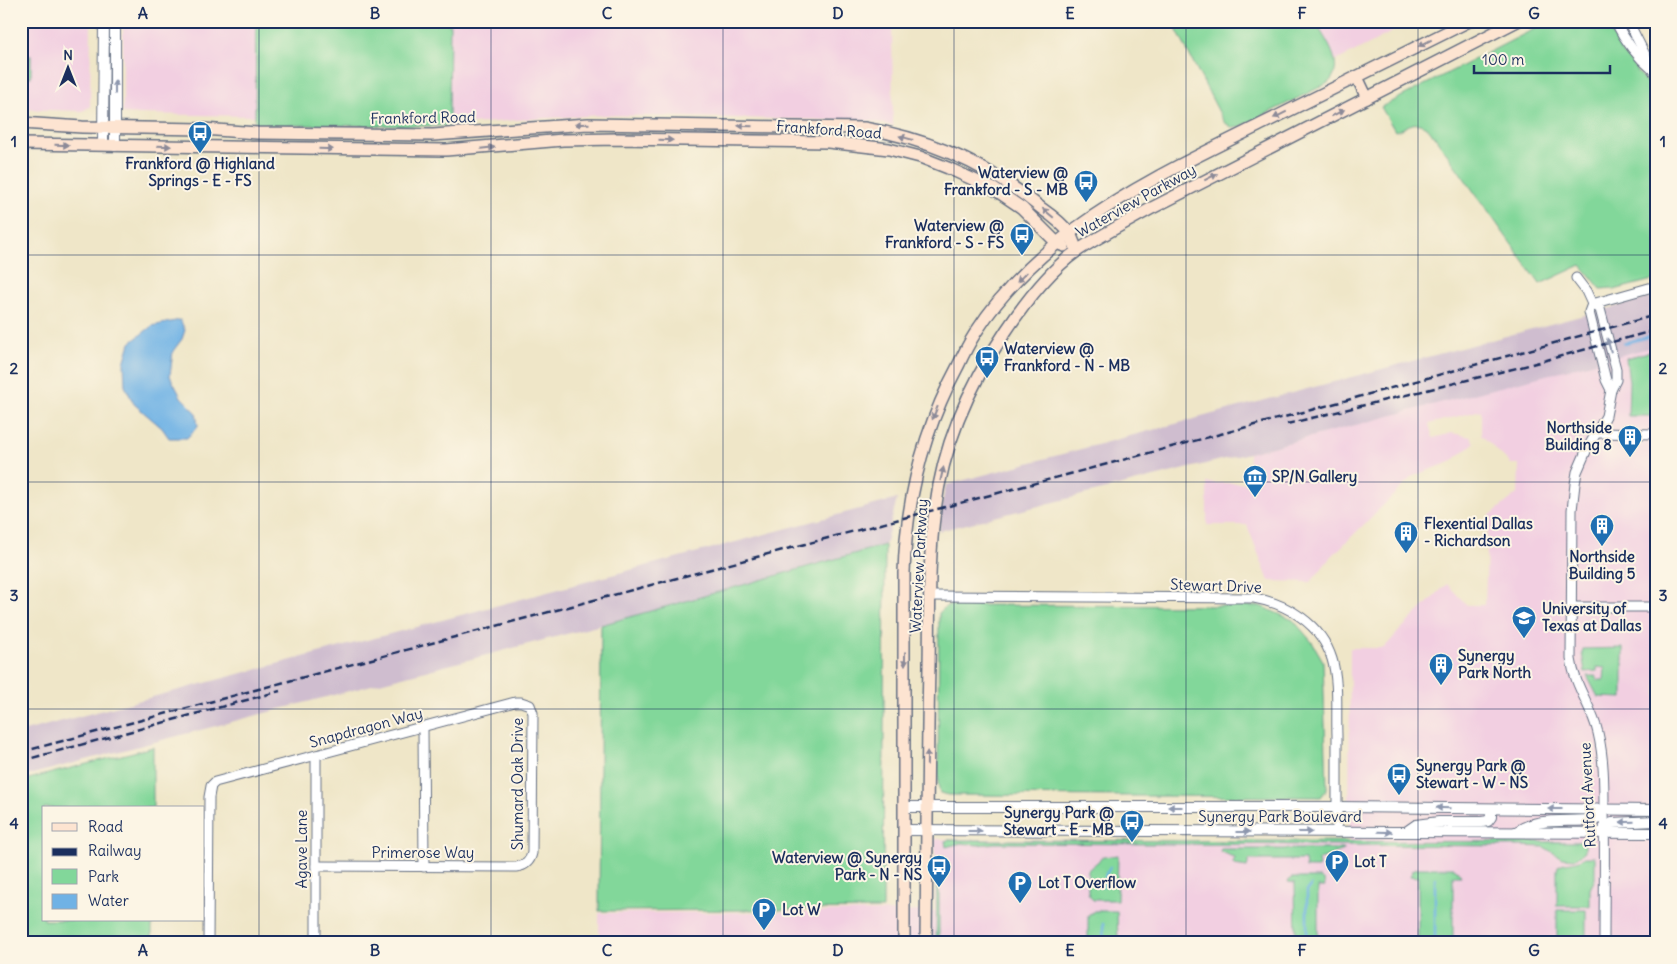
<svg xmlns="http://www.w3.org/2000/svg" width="1677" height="964" font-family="Delius,sans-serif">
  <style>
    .built { fill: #f2cfe1 }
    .industrial { fill: #cfbdcf }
    .green { fill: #82d79a; stroke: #4e837c }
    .water { fill: #70b2e5; stroke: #4670a2 }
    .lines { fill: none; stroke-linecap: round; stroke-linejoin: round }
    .stream { stroke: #70b2e5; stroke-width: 2.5 }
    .minor-casing { stroke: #656f83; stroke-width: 11 }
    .tertiary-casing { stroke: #656f83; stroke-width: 12 }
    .secondary-casing { stroke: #656f83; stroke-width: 14 }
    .minor { stroke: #fff; stroke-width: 9 }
    .tertiary { stroke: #fff; stroke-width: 10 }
    .secondary { stroke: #fde4d1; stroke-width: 11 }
    .rail { stroke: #1b2f5e; stroke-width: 2.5; stroke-dasharray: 8 4; stroke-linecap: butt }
    .oneway { fill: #8c8a98 }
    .oneway2 { fill: #8d97ae }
    .grid { fill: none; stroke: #1b2f5e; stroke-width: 1; stroke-opacity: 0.55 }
    .labels { text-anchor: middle; stroke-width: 4; stroke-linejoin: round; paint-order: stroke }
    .street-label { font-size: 15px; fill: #1b2f5e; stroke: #fcf5e5 }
    .poi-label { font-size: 15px; font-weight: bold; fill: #1b2f5e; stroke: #fcf5e5; text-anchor: start }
    .neatline { fill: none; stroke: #1b2f5e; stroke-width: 2 }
    .grid-label { font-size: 16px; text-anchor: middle; font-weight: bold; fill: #1b2f5e }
  </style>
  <rect width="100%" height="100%" fill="#fcf5e5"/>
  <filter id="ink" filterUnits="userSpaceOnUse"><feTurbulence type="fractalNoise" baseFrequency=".02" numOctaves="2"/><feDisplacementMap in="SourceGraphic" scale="10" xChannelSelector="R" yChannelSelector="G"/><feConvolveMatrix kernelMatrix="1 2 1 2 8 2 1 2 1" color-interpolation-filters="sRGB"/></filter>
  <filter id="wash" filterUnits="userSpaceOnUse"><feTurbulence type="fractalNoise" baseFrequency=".0096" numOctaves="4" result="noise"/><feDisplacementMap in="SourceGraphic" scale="20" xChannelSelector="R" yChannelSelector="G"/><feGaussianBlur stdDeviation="1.12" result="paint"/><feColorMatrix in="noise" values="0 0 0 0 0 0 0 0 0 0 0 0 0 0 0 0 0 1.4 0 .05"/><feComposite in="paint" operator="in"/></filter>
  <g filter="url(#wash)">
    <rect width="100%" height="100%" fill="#efe6c8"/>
    <g class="built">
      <path d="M21,21H91L90,107L82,111L21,109Z"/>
      <path d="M123,21H256L255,116L139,114L123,113Z"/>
      <path d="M450,21H892L893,126L872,121L604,115L529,119L449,126Z"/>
      <path d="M1315,21H1413L1336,61Z"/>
      <path d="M1656,345V943H599V913L935,911V839L1349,841L1350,648H1384L1400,630L1447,584L1467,605H1485L1488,517L1518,493L1519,464H1511L1481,435V410L1429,424L1433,438L1452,433L1471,437L1474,443L1451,462L1413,476L1330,558L1311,582L1269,581L1247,525H1207V483H1248L1249,453Z"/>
    </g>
    <g class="industrial">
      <path d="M1656,296V346L1249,453L939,531L942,504L946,485Z"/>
      <path d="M897,499L885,545L597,626L21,777V732Z"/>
      <path d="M722,935L821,936V943H722Z"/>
    </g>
    <g class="green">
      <path d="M256,21H450L449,126L255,125Z"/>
      <path d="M1172,21H1315C1325,40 1347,65 1328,83L1240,127L1233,128L1224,122Z"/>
      <path d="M1550,21H1606L1619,48L1647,83L1656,99V279L1614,290L1612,288L1601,289L1581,265L1540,284L1429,129C1413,117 1409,128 1395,131L1381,107Z"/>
      <rect x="21" y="56" width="10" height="21"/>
      <path d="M1656,350V416H1628L1629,382L1626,358Z"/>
      <path d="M885,545L883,909L599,911L601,625Z"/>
      <path d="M948,605L1260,606L1293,620L1312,642L1323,661L1327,789L1321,797L949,795L940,793L938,784L939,613Z"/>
      <path d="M1623,648V698L1598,697L1587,676H1597V680H1604L1605,668L1597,667V671L1585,672L1582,653L1583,649Z"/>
      <path d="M153,747V808H44V920H152V943H21V781Z"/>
      <path d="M948,840L1585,842V851L1575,859L1562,858L1544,847L1522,846L995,843L978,845L961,843L946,847L945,841Z"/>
      <path d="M1221,849H1343V850L1318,860L1319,866L1318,868H1306L1305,860H1249L1247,867L1234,865L1233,863L1235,858L1220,851Z"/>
      <path d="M1118,855L1117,900H1093L1088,893V870L1103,857Z"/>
      <path d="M1585,857H1595V879L1590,889V906H1557V870L1558,866C1566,860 1573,865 1585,857Z"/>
      <path d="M1417,868H1454L1457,870L1461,876H1453V943H1418V877L1410,876L1413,870Z"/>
      <path d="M937,871L939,872V943H936Z"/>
      <path d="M1291,878H1320L1324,881L1325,887H1318V943H1288L1296,942L1295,883L1288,882Z"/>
      <path d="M1557,910H1586V938H1569V943H1557Z"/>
      <path d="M1094,911H1117L1118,943H1088V916Z"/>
    </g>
    <path class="water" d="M180,320L185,330L182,339L173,351L170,376L181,397L196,412L198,426L187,438H169L162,428L134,404L125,386L124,363L130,343L152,326Z"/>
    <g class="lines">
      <g class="stream">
        <path d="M1624,343L1656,335"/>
        <path d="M1435,878V943"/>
        <path d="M1103,886L1106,874L1110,867"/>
        <path d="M1103,924L1104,943"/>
        <path d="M1307,939V890L1311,885"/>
      </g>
    </g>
  </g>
  <g filter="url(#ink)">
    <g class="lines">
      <defs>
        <g id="minor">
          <path d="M1615,21C1625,41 1636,56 1653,70"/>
          <path d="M1628,21L1656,76"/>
          <path d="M1576,278L1586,291L1592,304L1600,309L1616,369V380L1611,390L1606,416L1587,449L1577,472L1575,484L1572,510L1571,659C1575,688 1592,706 1598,733C1604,758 1604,784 1604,809C1605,854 1604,898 1604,943"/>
          <path d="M1592,304L1589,312L1606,380L1611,390"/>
          <path d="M1592,304L1656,286"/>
          <path d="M1597,433L1656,434"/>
          <path d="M931,596L1254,598C1288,604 1321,624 1332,659C1339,682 1336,711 1337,735C1337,767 1337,800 1337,832"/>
          <path d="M1571,607H1656"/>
          <path d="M423,727L424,867"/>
          <path d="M208,943L209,797L211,786L215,782L515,702H521L530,705L533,713L532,853C530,862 525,866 516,867L316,866"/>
          <path d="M316,943V755"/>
        </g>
        <g id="tertiary">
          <path d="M103,145L104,21"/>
          <path d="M115,146V21"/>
          <path d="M904,807H1337L1656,810"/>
          <path d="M904,830L1656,833"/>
          <path d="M1406,832L1416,825L1439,822H1482L1488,821L1491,817V809"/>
          <path d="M1516,832C1542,815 1568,824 1597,819L1604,809"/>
          <path d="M1605,833L1612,823L1656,821"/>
        </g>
        <g id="secondary">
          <path d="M1357,77L1367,98"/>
          <path d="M21,123L82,127L203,129L257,133L433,135L588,124L864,128C930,139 990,166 1041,208C1051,215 1063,224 1070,234C1073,239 1075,246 1077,251"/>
          <path d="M21,144L446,150L563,140L617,139L828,142L889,149L920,157L948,168L994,189L1022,208L1057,243L1064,246"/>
          <path d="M904,943V573C906,500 923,431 958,366C963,355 969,343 976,332C1001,293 1038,257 1075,229C1133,186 1199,155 1264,123C1332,89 1401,55 1469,21"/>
          <path d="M926,943C927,851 927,758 929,666C930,614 928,561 935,510C943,445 970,384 1006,331C1024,304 1050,270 1077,251C1101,235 1127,222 1152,208L1517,21"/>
        </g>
      </defs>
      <use href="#minor" class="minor-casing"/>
      <use href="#tertiary" class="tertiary-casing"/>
      <use href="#secondary" class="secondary-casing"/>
      <use href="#minor" class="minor"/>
      <use href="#tertiary" class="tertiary"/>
      <use href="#secondary" class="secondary"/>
      <g class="rail">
        <path d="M1287,424L1521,367L1656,330"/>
        <path d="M21,752L1311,410L1656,315"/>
        <path d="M21,761L280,691"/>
      </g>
    </g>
    <defs><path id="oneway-solid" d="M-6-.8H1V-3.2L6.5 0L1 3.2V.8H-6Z" transform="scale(1.25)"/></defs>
    <g class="oneway">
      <use href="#oneway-solid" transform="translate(1425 43) rotate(153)"/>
      <use href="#oneway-solid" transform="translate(1338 113) rotate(-27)"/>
      <use href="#oneway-solid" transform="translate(1280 115) rotate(154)"/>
      <use href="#oneway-solid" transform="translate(582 124) rotate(178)"/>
      <use href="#oneway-solid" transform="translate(745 126) rotate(-179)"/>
      <use href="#oneway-solid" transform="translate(906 138) rotate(-164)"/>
      <use href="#oneway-solid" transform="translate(666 140) rotate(1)"/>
      <use href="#oneway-solid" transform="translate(62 145) rotate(1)"/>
      <use href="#oneway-solid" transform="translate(164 146) rotate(1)"/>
      <use href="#oneway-solid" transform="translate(488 148) rotate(-6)"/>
      <use href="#oneway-solid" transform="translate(326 149) rotate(1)"/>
      <use href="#oneway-solid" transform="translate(1211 177) rotate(-27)"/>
      <use href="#oneway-solid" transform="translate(1048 213) rotate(-140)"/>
      <use href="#oneway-solid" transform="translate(1022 277) rotate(134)"/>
      <use href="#oneway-solid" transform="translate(935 413) rotate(112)"/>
      <use href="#oneway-solid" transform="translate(942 474) rotate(-77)"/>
      <use href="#oneway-solid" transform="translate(905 659) rotate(90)"/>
      <use href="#oneway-solid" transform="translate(927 758) rotate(-89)"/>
    </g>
    <g class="oneway2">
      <use href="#oneway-solid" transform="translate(115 87) rotate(-90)"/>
      <use href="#oneway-solid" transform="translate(1609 345) rotate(-105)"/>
      <use href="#oneway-solid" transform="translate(1175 807) rotate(-180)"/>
      <use href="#oneway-solid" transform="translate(1443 808) rotate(-179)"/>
      <use href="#oneway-solid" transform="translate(1555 809) rotate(-180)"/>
      <use href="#oneway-solid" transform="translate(1627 822) rotate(179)"/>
      <use href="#oneway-solid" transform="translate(975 831)"/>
      <use href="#oneway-solid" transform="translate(1243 832)"/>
      <use href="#oneway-solid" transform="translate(1305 832)"/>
      <use href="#oneway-solid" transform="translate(1385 832) rotate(1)"/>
    </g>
  </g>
  <path class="grid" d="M259,21V943M491,21V943M723,21V943M954,21V943M1186,21V943M1418,21V943M21,255H1656M21,482H1656M21,709H1656"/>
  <defs>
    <symbol id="bus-pin" viewBox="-11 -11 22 30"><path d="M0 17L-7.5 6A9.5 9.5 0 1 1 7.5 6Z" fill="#1f6fb2" stroke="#fcf5e5"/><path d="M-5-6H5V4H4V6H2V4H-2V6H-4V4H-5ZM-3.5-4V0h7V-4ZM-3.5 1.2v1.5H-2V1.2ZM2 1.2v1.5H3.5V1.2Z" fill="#fff"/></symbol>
    <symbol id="building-pin" viewBox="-11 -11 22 30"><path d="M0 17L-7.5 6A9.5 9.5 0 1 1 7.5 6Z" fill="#1f6fb2" stroke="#fcf5e5"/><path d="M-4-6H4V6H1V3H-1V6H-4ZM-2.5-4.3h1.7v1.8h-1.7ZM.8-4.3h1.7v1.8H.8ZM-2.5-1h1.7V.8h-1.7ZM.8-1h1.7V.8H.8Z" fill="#fff"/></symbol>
    <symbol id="museum-pin" viewBox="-11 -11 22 30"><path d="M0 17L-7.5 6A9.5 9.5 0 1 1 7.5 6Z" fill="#1f6fb2" stroke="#fcf5e5"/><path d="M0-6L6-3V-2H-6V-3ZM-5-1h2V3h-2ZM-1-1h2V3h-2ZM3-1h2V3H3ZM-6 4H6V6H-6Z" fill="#fff"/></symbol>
    <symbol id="university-pin" viewBox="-11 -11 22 30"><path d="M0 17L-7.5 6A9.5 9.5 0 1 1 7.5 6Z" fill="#1f6fb2" stroke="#fcf5e5"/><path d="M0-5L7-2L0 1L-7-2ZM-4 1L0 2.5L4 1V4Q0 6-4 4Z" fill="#fff"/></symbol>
    <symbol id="parking-pin" viewBox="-11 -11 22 30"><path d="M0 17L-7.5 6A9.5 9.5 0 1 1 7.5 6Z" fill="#1f6fb2" stroke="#fcf5e5"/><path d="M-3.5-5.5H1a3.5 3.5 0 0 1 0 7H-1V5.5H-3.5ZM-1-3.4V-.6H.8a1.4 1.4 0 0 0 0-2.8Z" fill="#fff"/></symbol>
  </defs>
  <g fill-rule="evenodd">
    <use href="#bus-pin" x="186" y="119" width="28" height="38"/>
    <use href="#bus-pin" x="1072" y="168" width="28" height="38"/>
    <use href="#bus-pin" x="1008" y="221" width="28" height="38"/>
    <use href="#bus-pin" x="973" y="344" width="28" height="38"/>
    <use href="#building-pin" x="1616" y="423" width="28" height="38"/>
    <use href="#museum-pin" x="1241" y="463" width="28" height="38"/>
    <use href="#building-pin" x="1588" y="512" width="28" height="38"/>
    <use href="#building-pin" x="1392" y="519" width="28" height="38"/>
    <use href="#university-pin" x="1510" y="604" width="28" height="38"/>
    <use href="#building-pin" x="1427" y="651" width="28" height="38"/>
    <use href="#bus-pin" x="1385" y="761" width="28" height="38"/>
    <use href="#bus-pin" x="1118" y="808" width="28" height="38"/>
    <use href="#parking-pin" x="1323" y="848" width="28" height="38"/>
    <use href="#bus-pin" x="925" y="853" width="28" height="38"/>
    <use href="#parking-pin" x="1006" y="869" width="28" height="38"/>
    <use href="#parking-pin" x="750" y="896" width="28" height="38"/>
  </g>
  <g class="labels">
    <g class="street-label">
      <text transform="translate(423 118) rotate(-1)" y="5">Frankford Road</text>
      <text transform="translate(829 130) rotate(4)" y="5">Frankford Road</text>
      <text transform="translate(1136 201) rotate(-29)" y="5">Waterview Parkway</text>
      <text transform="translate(919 566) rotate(-87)" y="5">Waterview Parkway</text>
      <text transform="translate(1216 586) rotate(2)" y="5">Stewart Drive</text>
      <text transform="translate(366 728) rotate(-15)" y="5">Snapdragon Way</text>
      <text transform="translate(518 784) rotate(-90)" y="5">Shumard Oak Drive</text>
      <text transform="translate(1588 795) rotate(-93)" y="5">Rutford Avenue</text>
      <text x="1280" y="822">Synergy Park Boulevard</text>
      <text transform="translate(302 849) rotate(-90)" y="5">Agave Lane</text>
      <text x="423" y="858">Primerose Way</text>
    </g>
    <g class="poi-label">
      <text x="200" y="169" text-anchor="middle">Frankford @ Highland<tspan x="200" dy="17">Springs - E - FS</tspan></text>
      <text x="1068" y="178" text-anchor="end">Waterview @<tspan x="1068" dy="17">Frankford - S - MB</tspan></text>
      <text x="1004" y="231" text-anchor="end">Waterview @<tspan x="1004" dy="17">Frankford - S - FS</tspan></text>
      <text x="1004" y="354">Waterview @<tspan x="1004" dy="17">Frankford - N - MB</tspan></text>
      <text x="1612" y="433" text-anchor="end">Northside<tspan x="1612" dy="17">Building 8</tspan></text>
      <text x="1272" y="482">SP/N Gallery</text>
      <text x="1424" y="529">Flexential Dallas<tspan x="1424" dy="17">- Richardson</tspan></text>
      <text x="1602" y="562" text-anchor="middle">Northside<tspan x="1602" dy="17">Building 5</tspan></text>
      <text x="1542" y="614">University of<tspan x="1542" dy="17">Texas at Dallas</tspan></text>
      <text x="1458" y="661">Synergy<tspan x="1458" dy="17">Park North</tspan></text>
      <text x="1416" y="771">Synergy Park @<tspan x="1416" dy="17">Stewart - W - NS</tspan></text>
      <text x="1114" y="818" text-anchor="end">Synergy Park @<tspan x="1114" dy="17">Stewart - E - MB</tspan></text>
      <text x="922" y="863" text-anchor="end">Waterview @ Synergy<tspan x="922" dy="17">Park - N - NS</tspan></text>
      <text x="1354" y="867">Lot T</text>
      <text x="1038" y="888">Lot T Overflow</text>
      <text x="782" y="915">Lot W</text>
    </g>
  </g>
  <rect width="1677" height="964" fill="none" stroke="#fcf5e5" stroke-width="55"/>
  <rect x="42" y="806" width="162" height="115" fill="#fcf5e5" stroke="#a2a6af"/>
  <rect x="52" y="823" width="25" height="8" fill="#fde4d1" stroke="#a2a6af"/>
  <text x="88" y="832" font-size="15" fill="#1b2f5e">Road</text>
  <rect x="52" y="848" width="25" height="8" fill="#1b2f5e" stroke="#a2a6af"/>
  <text x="88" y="856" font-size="15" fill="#1b2f5e">Railway</text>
  <rect x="52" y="869" width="25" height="15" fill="#82d79a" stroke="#a2a6af"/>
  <text x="88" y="882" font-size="15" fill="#1b2f5e">Park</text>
  <rect x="52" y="894" width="25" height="15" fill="#70b2e5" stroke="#a2a6af"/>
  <text x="88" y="906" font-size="15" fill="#1b2f5e">Water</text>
  <g transform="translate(68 68)" stroke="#fcf5e5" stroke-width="4" paint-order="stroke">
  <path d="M0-4L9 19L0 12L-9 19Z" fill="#1b2f5e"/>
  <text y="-8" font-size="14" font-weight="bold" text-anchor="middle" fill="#1b2f5e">N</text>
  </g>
  <path d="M1474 65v8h136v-8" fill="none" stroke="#1b2f5e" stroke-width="2.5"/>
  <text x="1482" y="65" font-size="15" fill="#1b2f5e" stroke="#fcf5e5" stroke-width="4" paint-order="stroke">100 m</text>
  <rect x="28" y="28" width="1622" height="908" class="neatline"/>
  <g class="grid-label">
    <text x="143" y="19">A</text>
    <text x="375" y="19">B</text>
    <text x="607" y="19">C</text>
    <text x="838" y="19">D</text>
    <text x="1070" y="19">E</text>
    <text x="1302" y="19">F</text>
    <text x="1534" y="19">G</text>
    <text x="14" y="147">1</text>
    <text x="1663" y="147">1</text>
    <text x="14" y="374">2</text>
    <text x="1663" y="374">2</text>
    <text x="14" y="601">3</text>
    <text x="1663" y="601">3</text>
    <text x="14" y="829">4</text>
    <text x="1663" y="829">4</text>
    <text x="143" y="956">A</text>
    <text x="375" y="956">B</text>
    <text x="607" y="956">C</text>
    <text x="838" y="956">D</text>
    <text x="1070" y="956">E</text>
    <text x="1302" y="956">F</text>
    <text x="1534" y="956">G</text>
  </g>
</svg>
